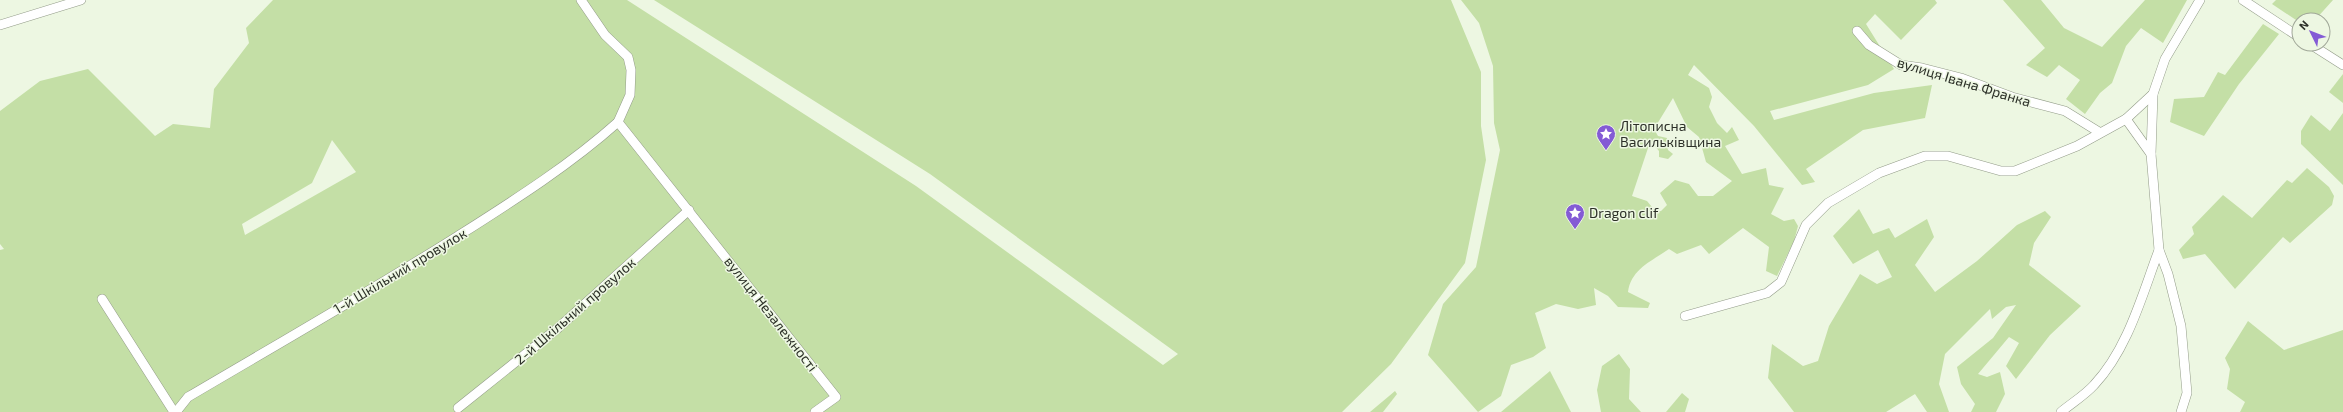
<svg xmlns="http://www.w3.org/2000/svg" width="2343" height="412" font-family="'Exo 2',sans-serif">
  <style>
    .green { fill: #c4dfa6; fill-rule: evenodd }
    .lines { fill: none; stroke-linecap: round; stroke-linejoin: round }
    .minor-casing { stroke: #939c89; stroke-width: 10 }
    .minor { stroke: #fff; stroke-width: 9 }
    .labels { text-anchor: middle; stroke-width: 3; stroke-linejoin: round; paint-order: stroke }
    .street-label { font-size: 14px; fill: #2c3028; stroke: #edf7e2 }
    .poi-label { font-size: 14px; fill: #2c3028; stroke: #edf7e2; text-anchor: start }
  </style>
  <rect width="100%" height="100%" fill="#edf7e2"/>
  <g class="green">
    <path d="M273,0H627L916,186L1163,365L1178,354L930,174L654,0H1451L1481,72V126L1486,160L1465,263L1391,364L1342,412H0V250L4,249L0,244V111L40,81L88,69L155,136L173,124L210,128L214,89L249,43L246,28ZM332,140L356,172L245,235L242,224L312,183Z"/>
    <path d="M1461,0H1935L1937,3L1901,40L1875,14L1866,24L1894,69L1868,85L1770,111L1774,120L1874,93L1932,85L1925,118L1863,130L1806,169L1815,182L1802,185L1754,126L1694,65L1688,75L1709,88L1712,97L1709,107L1717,123L1727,133L1732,127L1739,140L1725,146L1742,174L1766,168L1769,185L1784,188L1771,214L1784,221L1794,219L1798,226L1794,241L1777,276L1766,271L1769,247L1743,228L1709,254L1701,245L1677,254L1669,249C1652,261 1631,269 1628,292L1650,303L1648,308L1618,307L1608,296L1594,288L1596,305L1578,309L1556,304L1535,313L1546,348L1533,357L1511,365L1501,396L1478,412L1428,355L1443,304L1476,267L1500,150L1494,123L1493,66L1479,23ZM1673,98L1687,127L1699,137L1706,162L1732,181L1713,196H1698L1689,184L1675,180L1660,193L1667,205L1661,211L1656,212L1647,201L1632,196L1649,145H1654L1659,151V157L1668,159L1673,154L1668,150L1667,138L1658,136L1654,129Z"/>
    <path d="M2003,0H2041L2064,28L2102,47L2145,0H2187L2163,43L2141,28L2126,46L2112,83L2100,93L2085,114L2066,99L2080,80L2059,65L2047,77L2026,65L2045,48Z"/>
    <path d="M2276,0H2333L2315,20H2299V22L2272,4Z"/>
    <path d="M2263,24L2279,34L2239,84L2204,136L2170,122L2174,99L2204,97L2218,72L2225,75Z"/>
    <path d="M2343,74V103L2329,92Z"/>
    <path d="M2343,113V185L2301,144V131L2311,115L2330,131Z"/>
    <path d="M2307,168L2329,187L2334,196L2332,205L2290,243L2283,237L2235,289L2205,254L2183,259L2179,250L2194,234L2192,227L2223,195L2252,218L2287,180L2292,183Z"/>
    <path d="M1859,209L1873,234L1889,228L1895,238L1927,219L1934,237L1915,265L1935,292L1977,261L2017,225L2045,211L2051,217L2034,243L2029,265L2081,306L2050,335L2016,379L2006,366L2019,343L2009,337L1978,374L1987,377L2000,372L2005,394L1996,412H1971L1975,404L1961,384L1957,367L1993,338L2016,305L2006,307L1992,319L1990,309L1945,354L1939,384L1949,412H1927L1915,394L1886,412H1794L1768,378L1772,344L1803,366L1818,361L1829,326L1860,274L1877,284L1892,277L1878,250L1853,264L1833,236Z"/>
    <path d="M2248,321L2284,350L2343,330V412H2240L2245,402L2227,389L2230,369L2225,358Z"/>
    <path d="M1619,354L1630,369L1629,399L1641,412H1601L1597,390L1602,366Z"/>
    <path d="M1550,371L1571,412H1501Z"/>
    <path d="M1395,391L1397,394L1383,412H1370Z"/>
    <path d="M1682,393L1689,399L1685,412H1666Z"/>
  </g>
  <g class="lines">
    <defs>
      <g id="minor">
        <path d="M581,0L605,35L628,57L631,70L630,95L618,122L836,397L815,412"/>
        <path d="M2243,0L2299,37"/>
        <path d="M0,25L81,0"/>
        <path d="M1857,31L1869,45L1901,65L1922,68L1961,78L2012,97L2065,111L2099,132"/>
        <path d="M2310,44L2343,65"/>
        <path d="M2126,119L2151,154"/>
        <path d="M102,299L174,412"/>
        <path d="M1685,316L1767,293L1781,282L1806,225L1828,203L1879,173L1925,156H1948L2001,171H2015L2077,146L2126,119L2153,94"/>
        <path d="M458,408L558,328L689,210"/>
        <path d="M176,412L188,397C278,344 369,292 458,236C513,201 570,165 618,122"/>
        <path d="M2061,412C2072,403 2085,395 2094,385C2128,349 2142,295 2159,250"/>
        <path d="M2181,412L2187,393L2181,326L2168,274L2159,250L2151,154L2153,94L2165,59L2200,0"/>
      </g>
    </defs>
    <use href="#minor" class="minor-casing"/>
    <use href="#minor" class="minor"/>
  </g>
  <defs>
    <symbol id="sight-pin" viewBox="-11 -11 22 30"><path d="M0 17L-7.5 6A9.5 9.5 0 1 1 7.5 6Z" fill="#845bd5" stroke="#edf7e2"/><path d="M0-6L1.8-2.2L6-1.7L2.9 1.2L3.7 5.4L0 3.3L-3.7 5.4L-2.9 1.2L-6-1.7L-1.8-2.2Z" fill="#fff"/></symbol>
  </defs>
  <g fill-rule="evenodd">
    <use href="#sight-pin" x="1595" y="123" width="22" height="30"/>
    <use href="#sight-pin" x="1564" y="202" width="22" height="30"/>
  </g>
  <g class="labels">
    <g class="street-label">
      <text transform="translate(1964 82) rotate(17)" y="5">вулиця Івана Франка</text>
      <text transform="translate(400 271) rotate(-31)" y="5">1-й Шкільний провулок</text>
      <text transform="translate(575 311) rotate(-41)" y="5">2-й Шкільний провулок</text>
      <text transform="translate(771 314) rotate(52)" y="5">вулиця Незалежності</text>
    </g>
    <g class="poi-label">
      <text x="1620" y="131">Літописна<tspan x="1620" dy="16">Васильківщина</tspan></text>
      <text x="1589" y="218">Dragon clif</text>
    </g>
  </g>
  <g transform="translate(2311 32) rotate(313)"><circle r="19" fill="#edf7e2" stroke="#a0a798"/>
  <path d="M0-3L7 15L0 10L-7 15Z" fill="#845bd5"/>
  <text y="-6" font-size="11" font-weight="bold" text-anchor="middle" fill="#2c3028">N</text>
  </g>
</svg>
